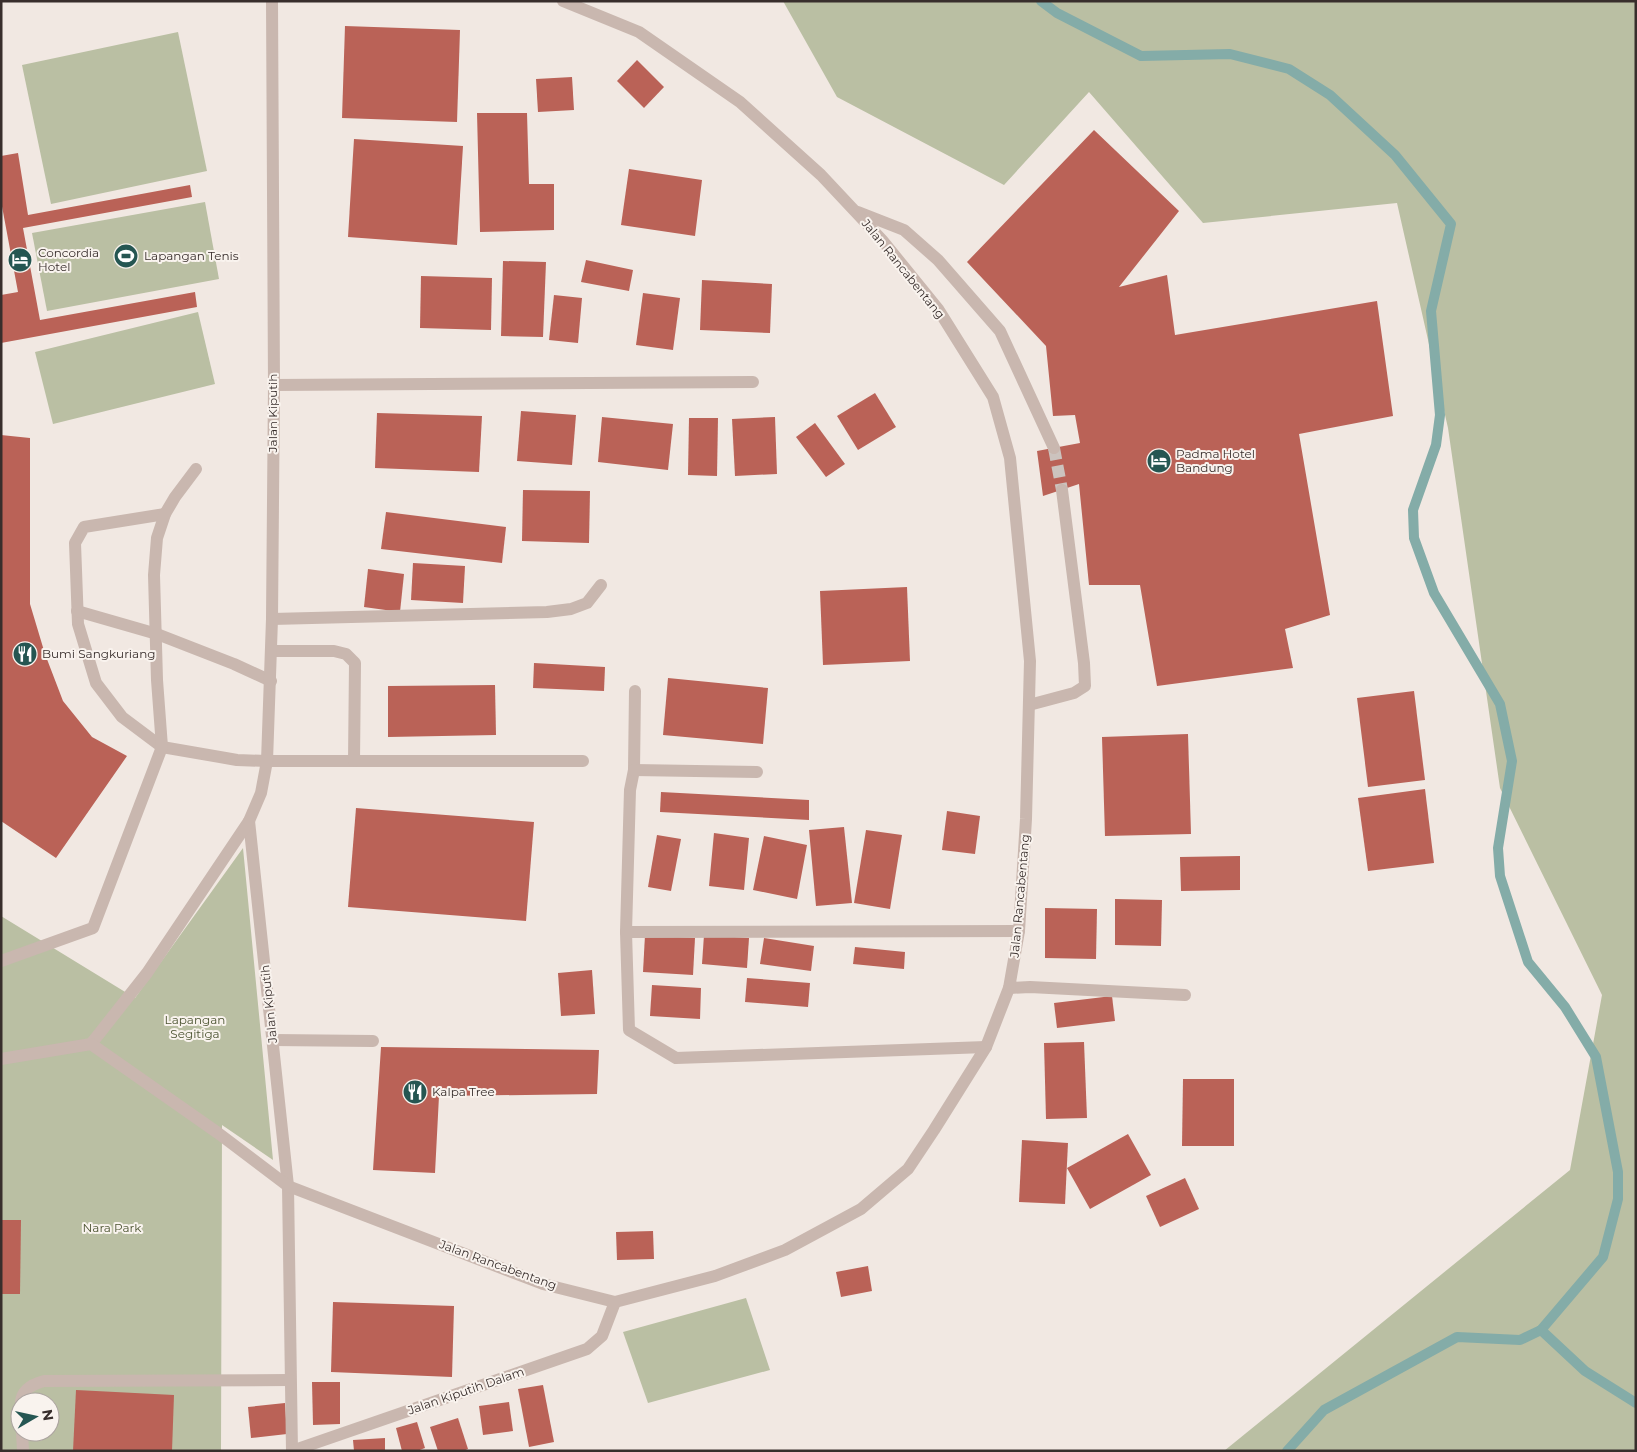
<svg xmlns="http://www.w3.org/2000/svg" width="1637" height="1452" font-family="Montserrat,sans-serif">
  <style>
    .green { fill: #babfa3; fill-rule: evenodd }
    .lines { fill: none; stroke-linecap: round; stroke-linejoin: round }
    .stream { stroke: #84aca8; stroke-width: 10 }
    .building { fill: #ba6257 }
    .minor-tunnel { stroke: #ccc3be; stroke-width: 12; stroke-dasharray: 12 6; stroke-linecap: butt }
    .minor { stroke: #c9b7af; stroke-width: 12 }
    .labels { text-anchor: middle; stroke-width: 4; stroke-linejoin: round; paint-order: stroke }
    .poi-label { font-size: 12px; fill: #382e2c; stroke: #f9f3ee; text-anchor: start }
    .street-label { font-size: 12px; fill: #382e2c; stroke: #f9f3ee }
    .park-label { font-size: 12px; fill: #4c5432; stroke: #f9f3ee }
  </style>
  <rect width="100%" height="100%" fill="#f1e8e2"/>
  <g class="green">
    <path d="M783,1H1636V1451H1224L1570,1170L1602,995L1500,788L1448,428L1397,203L1203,223L1089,92L1004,185L837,97Z"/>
    <path d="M178,32L207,171L51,204L22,65Z"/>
    <path d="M205,202L219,279L47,311L32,233Z"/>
    <path d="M198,312L215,384L53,424L35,352Z"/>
    <path d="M243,848L273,1160L222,1125L221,1451H1V916L135,998ZM20,1402H50V1432H20Z"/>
    <path d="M746,1298L770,1370L648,1403L623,1332Z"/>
  </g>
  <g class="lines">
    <g class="stream">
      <path d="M1041,1L1057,13L1141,56L1230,54L1289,69L1330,95L1395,155L1451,224L1431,311L1440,415L1436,445L1413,510L1414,538L1434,593L1500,704L1512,761L1498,848L1500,876L1528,962L1565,1007L1596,1057L1618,1172V1199L1603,1257L1541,1330L1520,1340L1457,1337L1324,1410L1287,1451"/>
      <path d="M1541,1330L1585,1371L1636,1403"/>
    </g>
  </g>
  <g class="building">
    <path d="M345,26L460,30L457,122L342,118Z"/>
    <path d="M637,60L664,87L644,108L617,81Z"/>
    <path d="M572,77L574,110L538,112L536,79Z"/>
    <path d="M477,113H527L529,184H554V230L480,232Z"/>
    <path d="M1094,130L1179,211L1119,287L1167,275L1175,335L1377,301L1393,416L1299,434L1330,615L1285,629L1293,668L1157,686L1140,585H1089L1079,484L1043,496L1037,451L1080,443L1075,415L1053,416L1046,346L967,262Z"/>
    <path d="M354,139L463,146L457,245L348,237Z"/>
    <path d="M18,153L28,215L190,185L192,197L23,228L40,320L195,292L197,307L1,343V295L18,292L1,201V156Z"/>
    <path d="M629,169L702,180L695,236L621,225Z"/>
    <path d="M586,260L633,270L629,291L581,282Z"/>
    <path d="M503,261L546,262L543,337L501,336Z"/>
    <path d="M421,276L492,278L491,330L420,328Z"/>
    <path d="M702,280L772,284L770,333L700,330Z"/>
    <path d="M643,293L680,298L673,350L636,345Z"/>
    <path d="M554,295L582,298L578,343L549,340Z"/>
    <path d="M875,393L896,427L858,450L837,416Z"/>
    <path d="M521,411L576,415L572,465L517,461Z"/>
    <path d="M377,413L482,416L479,472L375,468Z"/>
    <path d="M602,417L673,424L668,470L598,462Z"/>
    <path d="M775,417L777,474L735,476L732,419Z"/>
    <path d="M689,418H718L717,476L688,475Z"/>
    <path d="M815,423L845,464L826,477L796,437Z"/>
    <path d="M1,435L30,438V604L45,654L63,701L92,737L127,756L56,858L1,821Z"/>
    <path d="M523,490L590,491L589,543L522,541Z"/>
    <path d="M386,512L506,527L502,563L381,549Z"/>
    <path d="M413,563L465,566L463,603L411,600Z"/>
    <path d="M368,569L404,574L400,612L364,607Z"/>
    <path d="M907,587L910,661L823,665L820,591Z"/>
    <path d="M534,663L605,667L604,691L533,688Z"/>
    <path d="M668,678L768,688L763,744L663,735Z"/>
    <path d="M495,685L496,735L388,737V686Z"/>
    <path d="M1414,691L1425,780L1368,787L1357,698Z"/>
    <path d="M1188,734L1191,834L1105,836L1102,737Z"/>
    <path d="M1425,789L1434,863L1368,871L1358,798Z"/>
    <path d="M661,792L809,800V820L660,812Z"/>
    <path d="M356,808L534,822L526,921L348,907Z"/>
    <path d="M947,811L980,816L975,854L942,850Z"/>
    <path d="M844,827L852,903L816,906L809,830Z"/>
    <path d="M866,830L902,835L890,909L854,903Z"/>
    <path d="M714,833L749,838L744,890L709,886Z"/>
    <path d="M657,835L681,839L671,891L648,887Z"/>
    <path d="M764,836L807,845L797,899L753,890Z"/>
    <path d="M1240,856V890L1181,891L1180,857Z"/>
    <path d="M1115,899L1162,900L1161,946L1115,945Z"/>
    <path d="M1045,908L1097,909L1096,959L1045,958Z"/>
    <path d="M645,935L695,938L693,975L643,972Z"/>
    <path d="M704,935L749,938L747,968L702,964Z"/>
    <path d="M764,938L814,946L811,971L760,964Z"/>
    <path d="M855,947L905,952L904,969L853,964Z"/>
    <path d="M592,970L595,1014L561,1016L558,973Z"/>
    <path d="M747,978L810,983L808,1007L745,1002Z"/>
    <path d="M652,985L701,988L700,1019L650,1016Z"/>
    <path d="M1112,996L1115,1021L1057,1028L1054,1003Z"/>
    <path d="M1084,1042L1087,1118L1046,1119L1044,1043Z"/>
    <path d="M381,1047L599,1050L597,1094L439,1096L435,1173L373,1170Z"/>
    <path d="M1183,1079H1234V1146H1182Z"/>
    <path d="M1128,1134L1151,1175L1090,1209L1067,1168Z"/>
    <path d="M1022,1140L1068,1143L1065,1204L1019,1202Z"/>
    <path d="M1185,1178L1199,1209L1160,1227L1146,1196Z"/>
    <path d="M1,1220H21L20,1294H1Z"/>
    <path d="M653,1231L654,1259L617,1260L616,1232Z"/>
    <path d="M868,1266L872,1291L841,1297L836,1272Z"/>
    <path d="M333,1302L454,1306L452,1377L331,1372Z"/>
    <path d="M312,1382H340V1424L313,1425Z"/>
    <path d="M543,1385L554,1442L529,1447L518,1389Z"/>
    <path d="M76,1390L174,1395L172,1451H73Z"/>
    <path d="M509,1402L513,1431L483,1435L479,1406Z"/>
    <path d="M285,1403L287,1434L251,1438L248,1407Z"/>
    <path d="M458,1418L468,1449L463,1451H438L430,1427Z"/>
    <path d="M417,1422L425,1448L417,1451H402L396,1428Z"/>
    <path d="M385,1438V1451H354L353,1440Z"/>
  </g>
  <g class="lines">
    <path class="minor-tunnel" d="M1054,448L1062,490"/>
    <g class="minor">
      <path d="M858,212L904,230L938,260L1000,331L1054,448"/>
      <path d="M274,385L753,382"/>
      <path d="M165,514L84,527L75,543L78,624L96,683L122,717L162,747L237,760L267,761H583"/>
      <path d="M77,611L157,634L234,664L271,681"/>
      <path d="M272,619L547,612L571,609L587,603L601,585"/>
      <path d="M272,651H334L346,654L355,663L354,761"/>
      <path d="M635,691L634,770L630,790L626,932L629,1030L676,1058L986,1047"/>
      <path d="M1029,705L1074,693L1085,686L1084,663L1062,490"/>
      <path d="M634,770L757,772"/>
      <path d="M249,821L288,1186L292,1451"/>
      <path d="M626,932L1019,931"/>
      <path d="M1,961L93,928L162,747L157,680L154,575L157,538L165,514L175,497L196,469"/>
      <path d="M1009,988L1030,987L1185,995"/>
      <path d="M273,1040L373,1041"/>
      <path d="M91,1044L147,973L249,821L261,793L267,761L272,619L274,385L272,1"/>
      <path d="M1,1059L91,1044L218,1133L288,1186L543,1284L615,1302L715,1276L785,1250L861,1209L908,1169L934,1130L986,1047L1009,988L1019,931L1026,819L1030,661L1010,458L993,397L938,309L882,240L821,175L740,102L639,32L563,1"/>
      <path d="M21,1402C22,1389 33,1384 44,1381L290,1380"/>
      <path d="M22,1432L23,1451"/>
      <path d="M292,1451L587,1349L602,1336L615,1302"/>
    </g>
  </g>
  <defs>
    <symbol id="stadium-disc" viewBox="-11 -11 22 22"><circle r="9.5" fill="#255652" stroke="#f9f3ee"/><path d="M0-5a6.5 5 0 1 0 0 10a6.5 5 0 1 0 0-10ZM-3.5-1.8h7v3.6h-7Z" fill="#fff"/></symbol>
    <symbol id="hotel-disc" viewBox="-11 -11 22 22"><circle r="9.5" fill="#255652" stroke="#f9f3ee"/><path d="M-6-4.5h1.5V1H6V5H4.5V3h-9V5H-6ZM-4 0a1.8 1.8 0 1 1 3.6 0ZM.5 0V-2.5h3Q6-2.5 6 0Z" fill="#fff"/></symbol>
    <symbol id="restaurant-disc" viewBox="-11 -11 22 22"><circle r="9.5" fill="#255652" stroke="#f9f3ee"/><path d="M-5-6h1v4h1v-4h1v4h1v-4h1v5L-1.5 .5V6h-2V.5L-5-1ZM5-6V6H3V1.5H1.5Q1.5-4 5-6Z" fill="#fff"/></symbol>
  </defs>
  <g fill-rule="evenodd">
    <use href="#stadium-disc" x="112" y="242" width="28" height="28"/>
    <use href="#hotel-disc" x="6" y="246" width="28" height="28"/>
    <use href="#hotel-disc" x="1145" y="447" width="28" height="28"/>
    <use href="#restaurant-disc" x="11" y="640" width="28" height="28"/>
    <use href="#restaurant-disc" x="401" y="1078" width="28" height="28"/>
  </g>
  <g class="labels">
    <g class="poi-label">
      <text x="38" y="257">Concordia<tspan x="38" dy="14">Hotel</tspan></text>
      <text x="144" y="260">Lapangan Tenis</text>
      <text x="1176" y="458">Padma Hotel<tspan x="1176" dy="14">Bandung</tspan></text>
      <text x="42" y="658">Bumi Sangkuriang</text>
      <text x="432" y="1096">Kalpa Tree</text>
    </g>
    <g class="street-label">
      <text transform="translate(903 269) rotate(51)" y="4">Jalan Rancabentang</text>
      <text transform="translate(273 413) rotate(-90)" y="4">Jalan Kiputih</text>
      <text transform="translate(1020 896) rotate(-85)" y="4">Jalan Rancabentang</text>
      <text transform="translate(269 1004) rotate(-96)" y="4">Jalan Kiputih</text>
      <text transform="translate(498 1265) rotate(20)" y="4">Jalan Rancabentang</text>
      <text transform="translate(466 1391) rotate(-19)" y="4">Jalan Kiputih Dalam</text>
    </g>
    <g class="park-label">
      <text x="195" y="1024">Lapangan<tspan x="195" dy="14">Segitiga</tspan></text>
      <text x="112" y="1232">Nara Park</text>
    </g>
  </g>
  <rect width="1637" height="1452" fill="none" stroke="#382e2c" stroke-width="5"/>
  <g transform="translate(35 1417) rotate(81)"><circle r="24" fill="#f9f3ee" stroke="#aca4a0"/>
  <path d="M0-4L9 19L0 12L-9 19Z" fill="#255652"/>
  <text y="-8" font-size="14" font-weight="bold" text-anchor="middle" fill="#382e2c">N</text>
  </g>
</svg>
